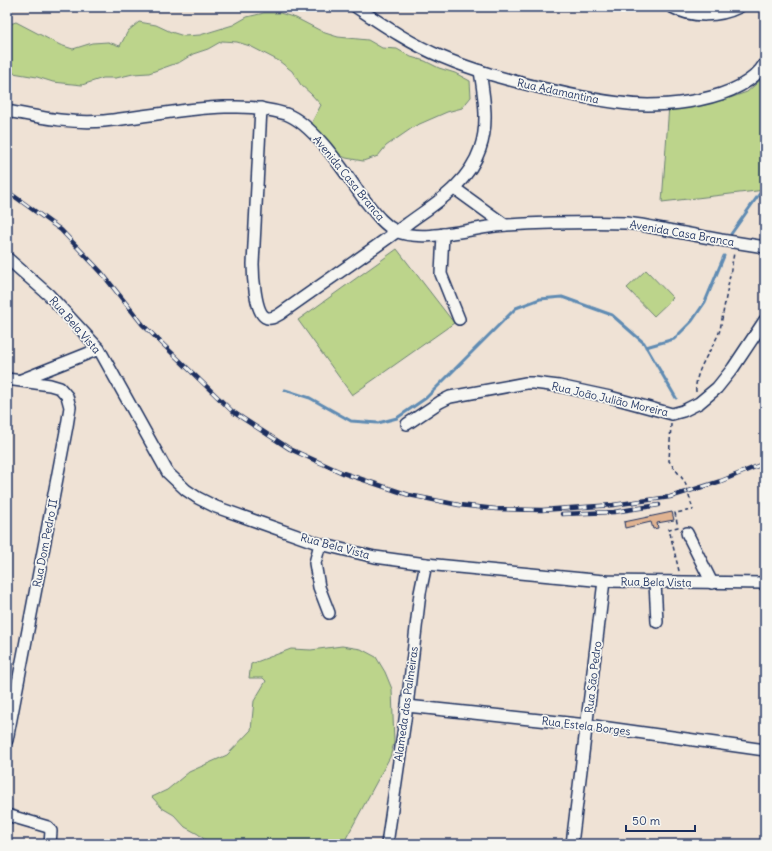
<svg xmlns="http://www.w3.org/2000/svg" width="772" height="851" font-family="Delius,sans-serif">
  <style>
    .green { fill: #bcd48b; stroke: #6c8274 }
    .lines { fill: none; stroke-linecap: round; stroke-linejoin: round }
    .stream { stroke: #5f8bb3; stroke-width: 3 }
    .building { fill: #e0b391; stroke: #1b2f5e }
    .minor-casing { stroke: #1b2f5e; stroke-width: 14 }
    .path { stroke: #1b2f5e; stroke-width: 1.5; stroke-dasharray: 4 3; stroke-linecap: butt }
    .minor { stroke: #f6f6f2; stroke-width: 11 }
    .rail-casing { stroke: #1b2f5e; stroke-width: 4.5 }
    .rail { stroke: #f6f6f2; stroke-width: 3; stroke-dasharray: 9; stroke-linecap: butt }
    .path-bridge { stroke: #1b2f5e; stroke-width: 1.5; stroke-dasharray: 4 3; stroke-linecap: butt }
    .labels { text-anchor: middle; stroke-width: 3.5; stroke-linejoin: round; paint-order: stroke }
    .street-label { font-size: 11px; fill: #1b2f5e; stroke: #f6f6f2 }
  </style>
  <rect width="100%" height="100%" fill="#efe2d5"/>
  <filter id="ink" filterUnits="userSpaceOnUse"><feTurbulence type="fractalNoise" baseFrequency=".025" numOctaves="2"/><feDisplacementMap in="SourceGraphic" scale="8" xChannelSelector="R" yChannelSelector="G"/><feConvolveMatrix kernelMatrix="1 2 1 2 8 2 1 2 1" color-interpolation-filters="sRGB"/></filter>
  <g filter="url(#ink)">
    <g class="green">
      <path d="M264,13H280L296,18L325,33L338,37L368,40L382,48L397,49L411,57L425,61L439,68L455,73L470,81L471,97L462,108L447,112L415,126L386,146L378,156L363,161L346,158L331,151L309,133L313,120L321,105L311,94L301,85L292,71L279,61L250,46L237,42L222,41L208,49L193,54L180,62L149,73L133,74L116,78H103L82,85L53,82L37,77L7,72V25L16,22L60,45L73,49L92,43L108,42L120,46L128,31L139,22L156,25L171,32L184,36L200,35L233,25L247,17Z"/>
      <path d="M765,76V190L662,202L669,105L724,100L747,92Z"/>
      <path d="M397,249L454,323L352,395L298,320Z"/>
      <path d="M646,270L673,298L654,316L627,288Z"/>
      <path d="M342,646L361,649L376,657L385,672L392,689L394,743L390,757L343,844H210L198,834L185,827L174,815L162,808L152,797L167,790L189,772L227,755L251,730L254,701L266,681L263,678H249L251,664L291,649L311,650Z"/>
    </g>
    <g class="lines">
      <g class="stream">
        <path d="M731,234L765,186"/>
        <path d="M646,347L674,339L692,321L705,302L724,256"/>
        <path d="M285,390L310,398L351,421L378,423L397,418L426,398L516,308L540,299L562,297L612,315L644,343L676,398"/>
      </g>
    </g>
    <path class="building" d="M672,512L674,520L657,523L658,528L653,529L651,522L625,528L624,522Z"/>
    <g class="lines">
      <defs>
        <g id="minor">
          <path d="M356,7C383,25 411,44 442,57C460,65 480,71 499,77C539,88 579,98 620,103C660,109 742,102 765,63"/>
          <path d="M672,7C692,18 719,17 739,7"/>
          <path d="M261,108L253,264C253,275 255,311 265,317C270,320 275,317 280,314C322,284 365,255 407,224C423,212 441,201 455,187C466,176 475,164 480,149C489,124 484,97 480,71"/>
          <path d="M7,111C39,117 71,124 104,121C145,117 185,108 225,107C238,107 251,106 263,109C270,110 279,112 286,114C315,125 345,173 363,198C373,210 382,224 396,231C424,244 477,226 507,225C546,223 586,222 626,223L641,225L721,240L765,247"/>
          <path d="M454,188L505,225"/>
          <path d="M443,234L441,274L459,319"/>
          <path d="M7,258L49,295L99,349L168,473L186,490L198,498L216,507L320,544L375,557L426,564L604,581L765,583"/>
          <path d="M7,379L50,385L60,388L67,396L70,407L67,426L7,740"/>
          <path d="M21,380L99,349"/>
          <path d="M407,424L440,402L450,397L526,383H534L559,386L610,397L672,414L683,411L699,403L717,388L733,368L765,320"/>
          <path d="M687,533L712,583"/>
          <path d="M320,544L315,563L319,587L329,613"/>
          <path d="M655,582L657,622"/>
          <path d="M407,706L587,725L765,750"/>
          <path d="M7,815L48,827L51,831L50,844"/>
          <path d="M387,844L407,706L420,593L426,564"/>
          <path d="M572,844L604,581"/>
        </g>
      </defs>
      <use href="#minor" class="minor-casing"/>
      <g class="path">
        <path d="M696,392C694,369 713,350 720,330L734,253"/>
        <path d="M671,424L669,461L685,482"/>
        <path d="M679,571L669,529L678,527L675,513L693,510"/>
      </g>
      <use href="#minor" class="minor"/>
      <defs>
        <g id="rail">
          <path d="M7,191L61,230L101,272L143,325L233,412L290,449L343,473L409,495L459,505L496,509L542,510L613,505L670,497L721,481L765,463"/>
          <path d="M562,514L614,512L659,505"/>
        </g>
      </defs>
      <use href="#rail" class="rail-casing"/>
      <use href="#rail" class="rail"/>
      <path class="path-bridge" d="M685,482L693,510"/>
    </g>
  </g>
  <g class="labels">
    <g class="street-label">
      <text transform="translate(558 91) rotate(12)" y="4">Rua Adamantina</text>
      <text transform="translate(349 178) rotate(51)" y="4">Avenida Casa Branca</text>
      <text transform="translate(682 233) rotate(10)" y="4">Avenida Casa Branca</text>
      <text transform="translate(75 325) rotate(49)" y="4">Rua Bela Vista</text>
      <text transform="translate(610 399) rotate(13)" y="4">Rua João Julião Moreira</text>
      <text transform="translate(45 543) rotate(-79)" y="4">Rua Dom Pedro II</text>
      <text transform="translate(335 546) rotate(15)" y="4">Rua Bela Vista</text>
      <text transform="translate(656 582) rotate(1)" y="4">Rua Bela Vista</text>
      <text transform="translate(593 677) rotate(-83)" y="4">Rua São Pedro</text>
      <text transform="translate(406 704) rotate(-82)" y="4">Alameda das Palmeiras</text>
      <text transform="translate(586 726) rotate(7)" y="4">Rua Estela Borges</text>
    </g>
  </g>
  <rect width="772" height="851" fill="none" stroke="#f6f6f2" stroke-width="24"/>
  <rect x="12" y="12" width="748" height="827" fill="none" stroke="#1b2f5e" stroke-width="1.5" filter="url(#ink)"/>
  <path d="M626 825v6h69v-6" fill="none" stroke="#1b2f5e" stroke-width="2"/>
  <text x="632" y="825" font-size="12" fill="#1b2f5e" stroke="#f6f6f2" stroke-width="3" paint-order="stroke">50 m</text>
</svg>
